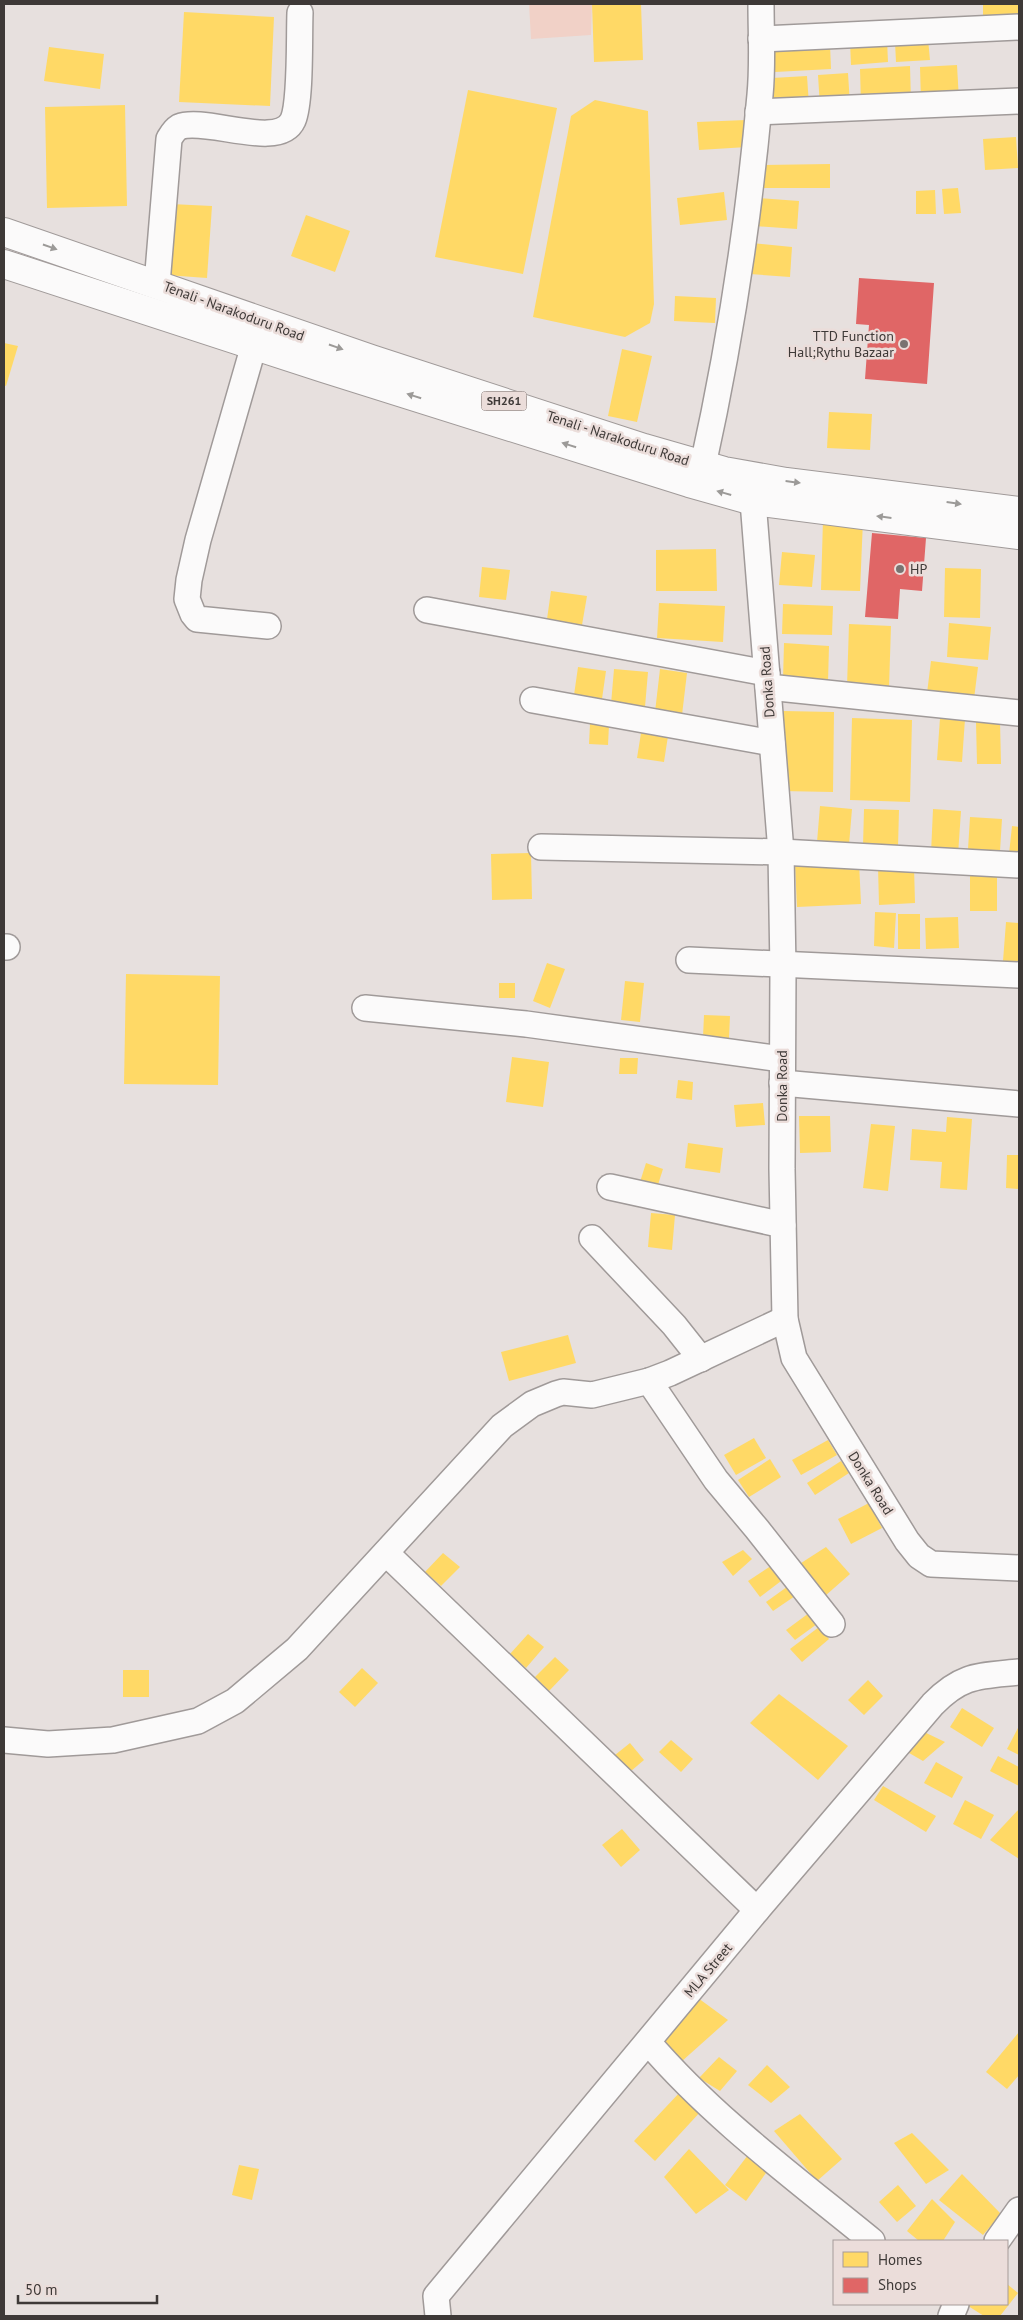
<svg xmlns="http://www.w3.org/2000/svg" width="1023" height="2320" font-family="'PT Sans',sans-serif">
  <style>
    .green { fill: #f1d1c7 }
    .homes { fill: #ffd966 }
    .shops { fill: #e06666 }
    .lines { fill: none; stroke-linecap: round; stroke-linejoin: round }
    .minor-casing { stroke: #a09a99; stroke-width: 28 }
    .major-casing { stroke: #a09a99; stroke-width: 30 }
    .minor { stroke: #fbfafa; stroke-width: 25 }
    .major { stroke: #fbfafa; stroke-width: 28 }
    .oneway { fill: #9c9a98 }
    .poi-dot { fill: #797371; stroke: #ebddda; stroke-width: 2 }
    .labels { text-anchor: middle; stroke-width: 5; stroke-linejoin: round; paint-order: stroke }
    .shield { fill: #ebddda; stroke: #726a68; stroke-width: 1 }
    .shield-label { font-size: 12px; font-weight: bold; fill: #3e3937 }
    .street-label { font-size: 14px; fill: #3e3937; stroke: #ebddda }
    .poi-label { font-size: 14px; fill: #3e3937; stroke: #ebddda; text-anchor: end }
  </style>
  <rect width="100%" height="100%" fill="#e7e0de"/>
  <path class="green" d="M529,4H592L591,35L531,39Z"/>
  <g class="homes">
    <path d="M592,4H641L643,60L594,62Z"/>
    <path d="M983,4H1019V21L983,22Z"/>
    <path d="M184,12L274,17L270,106L179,102Z"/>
    <path d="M928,39L930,60L896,62L895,42Z"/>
    <path d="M887,40L888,62L851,65L850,42Z"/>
    <path d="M830,44L831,69L775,72L774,46Z"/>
    <path d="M49,47L104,54L100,89L44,81Z"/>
    <path d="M957,65L959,100L921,102L920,67Z"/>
    <path d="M910,66L911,102L861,105L860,69Z"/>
    <path d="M848,73L850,105L820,107L818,75Z"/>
    <path d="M807,76L809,105L774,107L772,78Z"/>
    <path d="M468,90L557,108L523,274L435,257Z"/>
    <path d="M595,100L648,111L654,304L650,323L625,337L533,317L571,116Z"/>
    <path d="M125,105L127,206L47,208L45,107Z"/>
    <path d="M746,120L747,147L699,150L697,122Z"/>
    <path d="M1016,137L1018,168L985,170L983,139Z"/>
    <path d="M830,164V188H763V165Z"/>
    <path d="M958,188L961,213L944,214L942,189Z"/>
    <path d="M935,190L936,214H916V191Z"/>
    <path d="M724,192L727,220L680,225L677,198Z"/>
    <path d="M757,198L799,201L797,229L755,226Z"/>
    <path d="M171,204L212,206L207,278L166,275Z"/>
    <path d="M306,215L350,231L335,272L291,256Z"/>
    <path d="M752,243L792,247L790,277L750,274Z"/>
    <path d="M675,296L716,298L715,323L674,321Z"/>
    <path d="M4,343L18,346L6,386L4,385Z"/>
    <path d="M622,349L652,356L637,422L608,416Z"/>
    <path d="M829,412L872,414L870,450L827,448Z"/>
    <path d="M823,519L863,520L860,591L821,590Z"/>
    <path d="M716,549L717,591H656V550Z"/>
    <path d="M782,552L815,555L812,587L779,585Z"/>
    <path d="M482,567L510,570L506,600L479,597Z"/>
    <path d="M945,568L981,569L980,618L944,617Z"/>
    <path d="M551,591L587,596L582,625L547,619Z"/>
    <path d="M659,603L725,606L723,642L657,638Z"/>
    <path d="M783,604L833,606L832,635L782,634Z"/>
    <path d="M949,623L991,627L988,660L947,657Z"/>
    <path d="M849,624L891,626L889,688L847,686Z"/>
    <path d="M784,643L829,646L828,682L783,680Z"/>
    <path d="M931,661L978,667L974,699L927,693Z"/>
    <path d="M578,667L606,671L602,699L574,695Z"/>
    <path d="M614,669L648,672L645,707L611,704Z"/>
    <path d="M660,669L687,673L682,715L655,712Z"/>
    <path d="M783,711L834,712L833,792L781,791Z"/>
    <path d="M852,718L912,720L910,802L850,800Z"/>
    <path d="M940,718L965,719L962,762L937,760Z"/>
    <path d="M1000,721L1001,764H977L976,722Z"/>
    <path d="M590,724L609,725L608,745L589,744Z"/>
    <path d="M641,733L668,736L664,762L637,758Z"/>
    <path d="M820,806L852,809L849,845L817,842Z"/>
    <path d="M864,809L899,810L898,847L863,846Z"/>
    <path d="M933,809L961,811L958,855L931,853Z"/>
    <path d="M970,817L1002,819L1000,851L968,849Z"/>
    <path d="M1012,826L1019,827V855L1009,854Z"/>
    <path d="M531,853L532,899L492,900L491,854Z"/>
    <path d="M859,862L861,904L797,907L795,865Z"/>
    <path d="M914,866L915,903L879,905L878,867Z"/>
    <rect x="970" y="866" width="27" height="45"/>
    <path d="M875,912L896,913L894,948L874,946Z"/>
    <rect x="898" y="914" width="22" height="35"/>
    <path d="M958,917L959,948L926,949L925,918Z"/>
    <path d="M1006,922L1019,923V963L1003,961Z"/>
    <path d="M547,963L565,969L550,1008L533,1001Z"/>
    <path d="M126,974L220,976L218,1085L124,1084Z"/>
    <path d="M625,981L644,983L640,1022L621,1020Z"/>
    <rect x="499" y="983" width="16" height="15"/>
    <path d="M704,1015L730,1016L729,1038L703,1037Z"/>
    <path d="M512,1057L549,1062L543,1107L506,1102Z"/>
    <path d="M620,1058H638L637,1074H619Z"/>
    <path d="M678,1080L693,1082L692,1100L676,1098Z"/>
    <path d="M763,1103L765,1125L736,1127L734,1105Z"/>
    <path d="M799,1116H830L831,1152L800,1153Z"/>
    <path d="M947,1117L972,1119L967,1190L940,1188L942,1162L910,1160L912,1129L946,1132Z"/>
    <path d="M871,1124L895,1126L888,1191L863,1188Z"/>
    <path d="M688,1143L723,1148L720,1173L685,1168Z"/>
    <path d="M1007,1155H1019V1189L1006,1188Z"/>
    <path d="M646,1163L663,1169L656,1191L639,1185Z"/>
    <path d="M651,1213L675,1215L672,1250L648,1247Z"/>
    <path d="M568,1335L576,1363L509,1381L501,1352Z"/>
    <path d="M754,1438L766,1458L736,1475L724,1455Z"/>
    <path d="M828,1440L837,1455L801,1475L792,1460Z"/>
    <path d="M770,1459L781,1477L749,1497L738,1480Z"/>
    <path d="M841,1461L849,1473L815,1495L807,1483Z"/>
    <path d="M869,1503L882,1528L851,1544L838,1519Z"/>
    <path d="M826,1547L850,1574L825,1596L798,1565Z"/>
    <path d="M743,1550L752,1559L733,1576L722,1562Z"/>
    <path d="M443,1553L460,1567L441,1586L425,1572Z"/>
    <path d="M774,1564L785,1578L760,1597L748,1581Z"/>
    <path d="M791,1584L798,1594L773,1611L766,1602Z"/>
    <path d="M809,1613L817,1624L795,1640L786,1630Z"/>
    <path d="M819,1627L829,1639L802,1662L790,1649Z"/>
    <path d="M528,1634L544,1647L526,1668L510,1654Z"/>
    <path d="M555,1657L569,1670L549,1691L535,1677Z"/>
    <path d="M362,1668L378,1683L355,1707L339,1692Z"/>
    <rect x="123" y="1670" width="26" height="27"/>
    <path d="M868,1680L883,1696L864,1715L848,1700Z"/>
    <path d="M779,1694L848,1746L818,1780L750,1723Z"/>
    <path d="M962,1708L994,1728L982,1747L950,1727Z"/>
    <path d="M1018,1728L1019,1729V1755L1007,1749Z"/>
    <path d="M920,1730L945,1742L923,1761L904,1750Z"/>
    <path d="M671,1740L693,1759L681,1772L659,1752Z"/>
    <path d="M630,1743L644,1760L631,1771L615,1755Z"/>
    <path d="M998,1756L1019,1767V1786L990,1771Z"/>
    <path d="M936,1762L963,1777L952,1798L924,1783Z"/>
    <path d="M883,1786L936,1816L926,1832L874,1800Z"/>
    <path d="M965,1800L994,1815L981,1839L953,1824Z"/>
    <path d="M1019,1809V1859L990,1840Z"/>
    <path d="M622,1829L640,1850L621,1867L602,1845Z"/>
    <path d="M698,1998L728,2020L681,2062L662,2042Z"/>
    <path d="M1019,2032V2075L1007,2089L986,2072Z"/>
    <path d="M719,2057L737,2071L720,2091L699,2078Z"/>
    <path d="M767,2065L790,2087L771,2103L748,2085Z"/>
    <path d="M681,2091L702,2110L655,2161L634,2141Z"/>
    <path d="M800,2114L842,2159L817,2181L774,2131Z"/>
    <path d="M912,2133L949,2170L926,2184L894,2143Z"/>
    <path d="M689,2149L729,2190L696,2214L664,2177Z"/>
    <path d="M748,2155L768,2170L746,2201L725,2185Z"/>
    <path d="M239,2165L259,2169L252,2200L232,2195Z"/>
    <path d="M962,2174L1001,2214L983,2235L939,2200Z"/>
    <path d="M898,2185L916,2206L897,2222L879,2202Z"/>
    <path d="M932,2199L955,2222L943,2241H919L907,2231Z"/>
    <path d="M1007,2284L1018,2293L1000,2316H984L965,2304H1007Z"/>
  </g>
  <g class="shops">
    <path d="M859,278L934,283L927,384L865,379L869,325L856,324Z"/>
    <path d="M872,533L926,538L922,591L900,589L898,619L865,617Z"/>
  </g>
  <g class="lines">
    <defs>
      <g id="minor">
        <path d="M761,39L1019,27"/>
        <path d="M758,112L1019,101"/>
        <path d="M157,284L169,139C172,134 174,130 179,127C205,116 279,151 293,120C301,101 299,37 300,13"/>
        <path d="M254,345L198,540L189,580L187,599L193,614L197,619L268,626"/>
        <path d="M703,465C730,343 749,219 760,95C763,65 761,34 761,4"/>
        <path d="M755,483L753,501L781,852L783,970L782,1169L785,1319L794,1358L907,1541L919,1556L931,1564L1019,1568"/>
        <path d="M427,610L767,673"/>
        <path d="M768,687L1019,713"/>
        <path d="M533,700L772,743"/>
        <path d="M541,847L781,852L1019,865"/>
        <path d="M4,947H7"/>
        <path d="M689,960L1019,975"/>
        <path d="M365,1008L526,1024L782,1059"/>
        <path d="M782,1083L1019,1104"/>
        <path d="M610,1187L783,1225"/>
        <path d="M592,1238L674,1325L701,1359"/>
        <path d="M649,1381L716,1480L757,1529L832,1624"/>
        <path d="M386,1553L757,1910"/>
        <path d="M4,1740L48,1744L113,1740L198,1721L235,1701L297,1649L502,1426L532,1404L556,1394L563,1392L592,1395L649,1381L670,1373L785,1319"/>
        <path d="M648,2042C713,2118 795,2178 872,2241"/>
        <path d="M997,2241L1019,2210"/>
        <path d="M438,2316L436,2296L757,1910L933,1704C962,1674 980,1676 1019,1672"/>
        <path d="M951,2316L956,2304"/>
      </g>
      <g id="major">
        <path d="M4,232L371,359L644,448L724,471L786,482L1019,511"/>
        <path d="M4,264L323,368L689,483L753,501L1019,535"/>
      </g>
    </defs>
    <use href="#minor" class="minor-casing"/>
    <use href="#major" class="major-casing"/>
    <use href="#minor" class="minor"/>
    <use href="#major" class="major"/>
  </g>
  <defs><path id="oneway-solid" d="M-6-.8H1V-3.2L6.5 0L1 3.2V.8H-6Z" transform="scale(1.25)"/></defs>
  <g class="oneway">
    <use href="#oneway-solid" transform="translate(50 247) rotate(19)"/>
    <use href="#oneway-solid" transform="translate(336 347) rotate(19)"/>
    <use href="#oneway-solid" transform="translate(414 396) rotate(-163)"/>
    <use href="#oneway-solid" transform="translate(569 445) rotate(-162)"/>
    <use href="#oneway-solid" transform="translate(793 482) rotate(7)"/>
    <use href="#oneway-solid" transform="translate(724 493) rotate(-164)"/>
    <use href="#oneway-solid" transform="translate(954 503) rotate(8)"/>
    <use href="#oneway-solid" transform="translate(884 517) rotate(-173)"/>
  </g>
  <g class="poi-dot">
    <circle cx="904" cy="344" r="5"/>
    <circle cx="900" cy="569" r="5"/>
  </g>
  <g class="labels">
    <rect class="shield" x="481.5" y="391.5" width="45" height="19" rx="4"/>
    <g class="shield-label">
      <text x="504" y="405">SH261</text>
    </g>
    <g class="street-label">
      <text transform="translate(234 311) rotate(20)" y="5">Tenali - Narakoduru Road</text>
      <text transform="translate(618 438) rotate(18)" y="5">Tenali - Narakoduru Road</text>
      <text transform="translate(767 682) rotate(-94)" y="5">Donka Road</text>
      <text transform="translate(782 1086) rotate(-90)" y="5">Donka Road</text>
      <text transform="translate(871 1483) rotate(58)" y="5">Donka Road</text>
      <text transform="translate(708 1970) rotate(-50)" y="5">MLA Street</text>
    </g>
    <g class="poi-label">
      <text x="894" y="341">TTD Function<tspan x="894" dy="16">Hall;Rythu Bazaar</tspan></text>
      <text x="910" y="574" text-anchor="start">HP</text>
    </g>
  </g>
  <rect width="1023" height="2320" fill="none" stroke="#3e3937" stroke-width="10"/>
  <rect x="833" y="2240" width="175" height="65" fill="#ebddda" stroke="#a69b99"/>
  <rect x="843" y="2252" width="25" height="15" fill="#ffd966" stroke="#a69b99"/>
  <text x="878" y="2265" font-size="15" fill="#3e3937">Homes</text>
  <rect x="843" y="2278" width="25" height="15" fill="#e06666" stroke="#a69b99"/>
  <text x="878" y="2290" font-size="15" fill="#3e3937">Shops</text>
  <path d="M18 2295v8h139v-8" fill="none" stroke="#3e3937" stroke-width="2.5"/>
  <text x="25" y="2295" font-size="15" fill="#3e3937" stroke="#ebddda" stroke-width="4" paint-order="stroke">50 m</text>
</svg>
